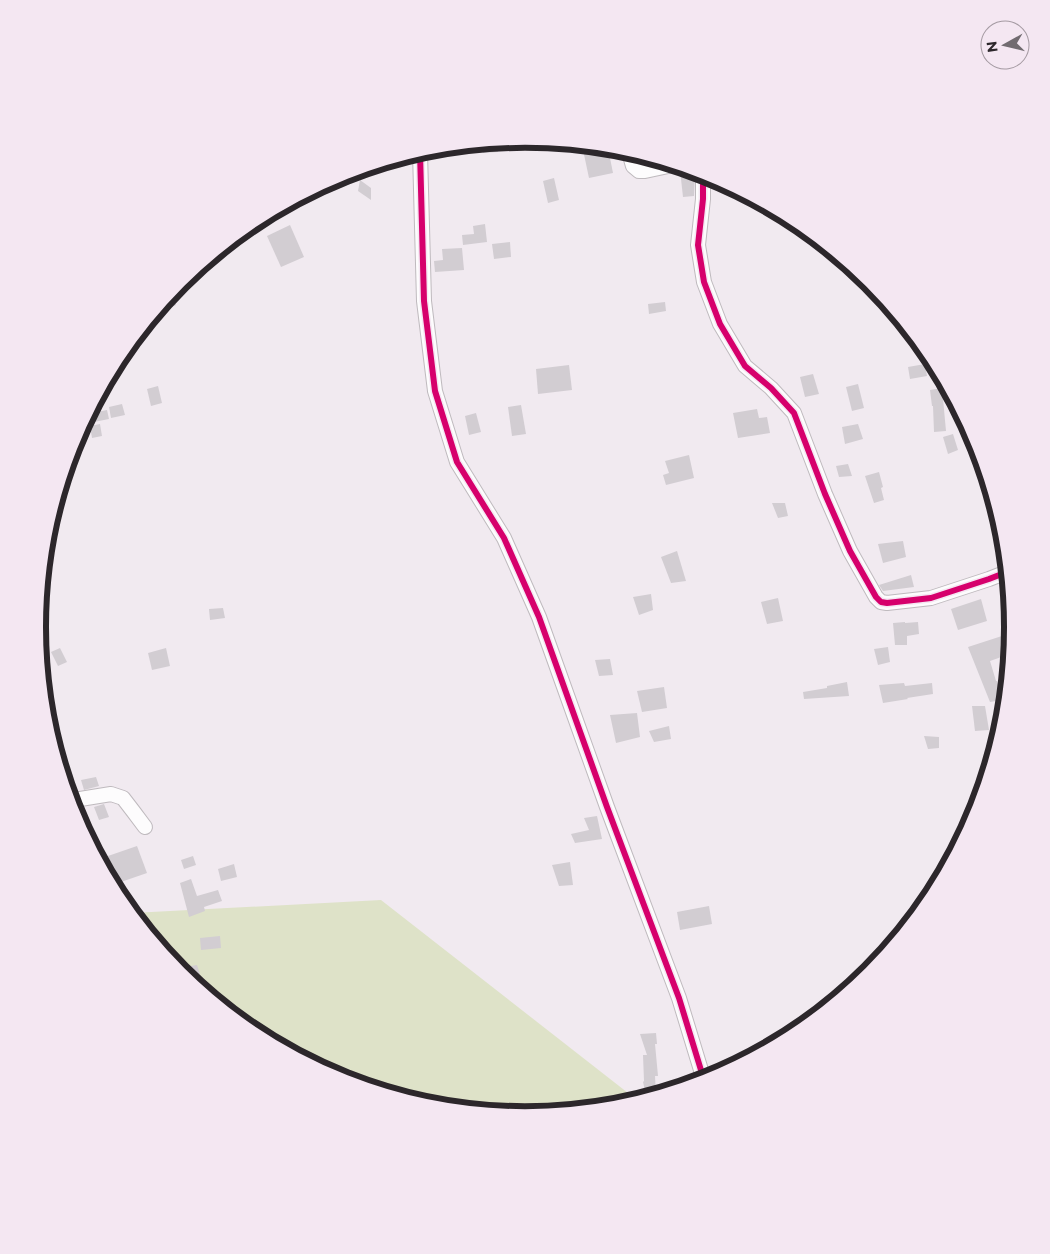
<svg xmlns="http://www.w3.org/2000/svg" width="1050" height="1254" font-family="Montserrat,sans-serif">
  <style>
    .green { fill: #dee2c8 }
    .building { fill: #d2cdd2 }
    .lines { fill: none; stroke-linecap: round; stroke-linejoin: round }
    .street-casing { stroke: #bfbabe; stroke-width: 16 }
    .street { stroke: #fdfcfd; stroke-width: 14 }
    .cycleway-casing { stroke: #f4e7f2; stroke-width: 9 }
    .cycleway { stroke: #d6006c; stroke-width: 6 }
    .rim { fill: none; stroke: #2c272b; stroke-width: 6 }
  </style>
  <rect width="100%" height="100%" fill="#f1eaf0"/>
  <path class="green" d="M381,900L637,1100L620,1105L525,1114L430,1105L338,1077L254,1032L180,972L132,913Z"/>
  <g class="building">
    <path d="M496,142L498,152L483,153L482,144Z"/>
    <path d="M582,145L608,148L613,173L589,178Z"/>
    <path d="M681,167L695,172L694,196L683,197L680,170Z"/>
    <path d="M554,178L559,200L548,203L543,181Z"/>
    <path d="M360,180L371,188V200L358,191Z"/>
    <path d="M485,224L487,242L463,245L462,235L474,234L473,226Z"/>
    <path d="M290,225L304,257L281,267L267,236Z"/>
    <path d="M510,242L511,257L494,259L492,244Z"/>
    <path d="M462,248L464,270L435,272L434,261L443,260L442,249Z"/>
    <path d="M172,293L176,305L152,316L165,301Z"/>
    <path d="M665,302L666,311L649,314L648,304Z"/>
    <path d="M925,364L927,376L910,379L908,367Z"/>
    <path d="M569,365L572,390L538,394L536,369Z"/>
    <path d="M813,374L819,394L805,397L800,377Z"/>
    <path d="M858,384L864,408L852,411L846,387Z"/>
    <path d="M158,386L162,403L151,406L147,389Z"/>
    <path d="M942,388L946,431L934,432L933,406H932L930,390Z"/>
    <path d="M122,404L125,415L111,418L109,407Z"/>
    <path d="M521,405L526,434L512,436L508,407Z"/>
    <path d="M757,409L759,418L767,417L770,433L738,438L733,413Z"/>
    <path d="M107,410L109,419L94,422L92,413Z"/>
    <path d="M476,413L481,432L469,435L465,416Z"/>
    <path d="M100,424L102,436L92,438L90,426Z"/>
    <path d="M858,424L863,439L845,444L842,427Z"/>
    <path d="M953,434L958,450L948,454L943,437Z"/>
    <path d="M689,455L694,478L666,485L663,475L669,473L665,461Z"/>
    <path d="M848,464L852,476L839,477L836,466Z"/>
    <path d="M879,472L883,487L881,488L884,500L874,503L865,476Z"/>
    <path d="M772,503H785L788,516L778,518Z"/>
    <path d="M903,541L906,557L883,563L878,544Z"/>
    <path d="M677,551L686,581L671,583L661,557Z"/>
    <path d="M911,575L914,587L883,591L879,585Z"/>
    <path d="M651,594L653,610L639,615L633,597Z"/>
    <path d="M778,598L783,621L767,624L761,602Z"/>
    <path d="M981,599L987,621L958,630L951,609Z"/>
    <path d="M223,608L225,618L210,620L209,609Z"/>
    <path d="M905,622V623L918,622L919,634L907,636V645H895L893,623Z"/>
    <path d="M1005,635L1010,651V654L990,661L996,681H997L1002,700L990,702L968,647Z"/>
    <path d="M888,647L890,662L878,665L874,649Z"/>
    <path d="M60,648L67,662L58,666L51,652Z"/>
    <path d="M166,648L170,666L152,670L148,653Z"/>
    <path d="M610,659L613,675L599,676L595,660Z"/>
    <path d="M847,682L849,696L804,699L803,692L827,688V686Z"/>
    <path d="M904,683L905,686L932,683L933,694L907,698L908,699L883,703L879,685Z"/>
    <path d="M664,687L667,708L642,712L637,691Z"/>
    <path d="M972,706H985L989,730L975,731Z"/>
    <path d="M637,713L640,737L616,743L610,715Z"/>
    <path d="M669,726L671,739L654,742L649,731Z"/>
    <path d="M924,736L939,737V748L928,749Z"/>
    <path d="M96,777L99,786L84,790L81,780Z"/>
    <path d="M104,804L109,817L99,820L94,807Z"/>
    <path d="M597,816L602,839L575,843L571,834L589,830L584,818Z"/>
    <path d="M137,846L147,873L118,883L108,856Z"/>
    <path d="M193,856L196,865L184,869L181,860Z"/>
    <path d="M570,862L573,885L559,886L552,865Z"/>
    <path d="M234,864L237,877L221,881L218,869Z"/>
    <path d="M191,879L197,896L218,890L222,901L204,907L205,911L189,917L180,883Z"/>
    <path d="M709,906L712,924L680,930L677,912Z"/>
    <path d="M220,936L221,948L201,950L200,938Z"/>
    <path d="M197,965L200,974L187,977L178,968Z"/>
    <path d="M656,1033L657,1044H655L658,1076H655L656,1094L646,1095L643,1082L644,1081L643,1055H647L640,1034Z"/>
  </g>
  <g class="lines">
    <defs>
      <g id="street">
        <path d="M420,152L424,301L435,391L457,462L504,538L539,617L607,807L679,998L704,1080"/>
        <path d="M629,152L633,166L639,171H645L673,165"/>
        <path d="M703,174V199L698,245L704,282L720,324L745,366L771,388L794,413L825,494L850,551L876,597L881,602L887,603L931,598L989,579L1007,572"/>
        <path d="M70,799L74,800L111,794L123,798L133,811L145,827"/>
      </g>
    </defs>
    <use href="#street" class="street-casing"/>
    <use href="#street" class="street"/>
    <defs>
      <g id="cycleway">
        <path d="M420,152L424,301L435,391L457,462L504,538L539,617L607,807L679,998L704,1080"/>
        <path d="M703,174V199L698,245L704,282L720,324L745,366L771,388L794,413L825,494L850,551L876,597L881,602L887,603L931,598L989,579L1007,572"/>
      </g>
    </defs>
    <use href="#cycleway" class="cycleway-casing"/>
    <use href="#cycleway" class="cycleway"/>
  </g>
  <path d="M0 0H1050V1254H0ZM46 627a479 479 0 1 1 958 0a479 479 0 1 1-958 0Z" fill="#f4e7f2" fill-rule="evenodd"/>
  <path class="rim" d="M46 627a479 479 0 1 1 958 0a479 479 0 1 1-958 0Z"/>
  <g transform="translate(1005 45) rotate(262)"><circle r="24" fill="#f4e7f2" stroke="#a49aa2"/>
  <path d="M0-4L9 19L0 12L-9 19Z" fill="#716b70"/>
  <text y="-8" font-size="14" font-weight="bold" text-anchor="middle" fill="#2c272b">N</text>
  </g>
</svg>
